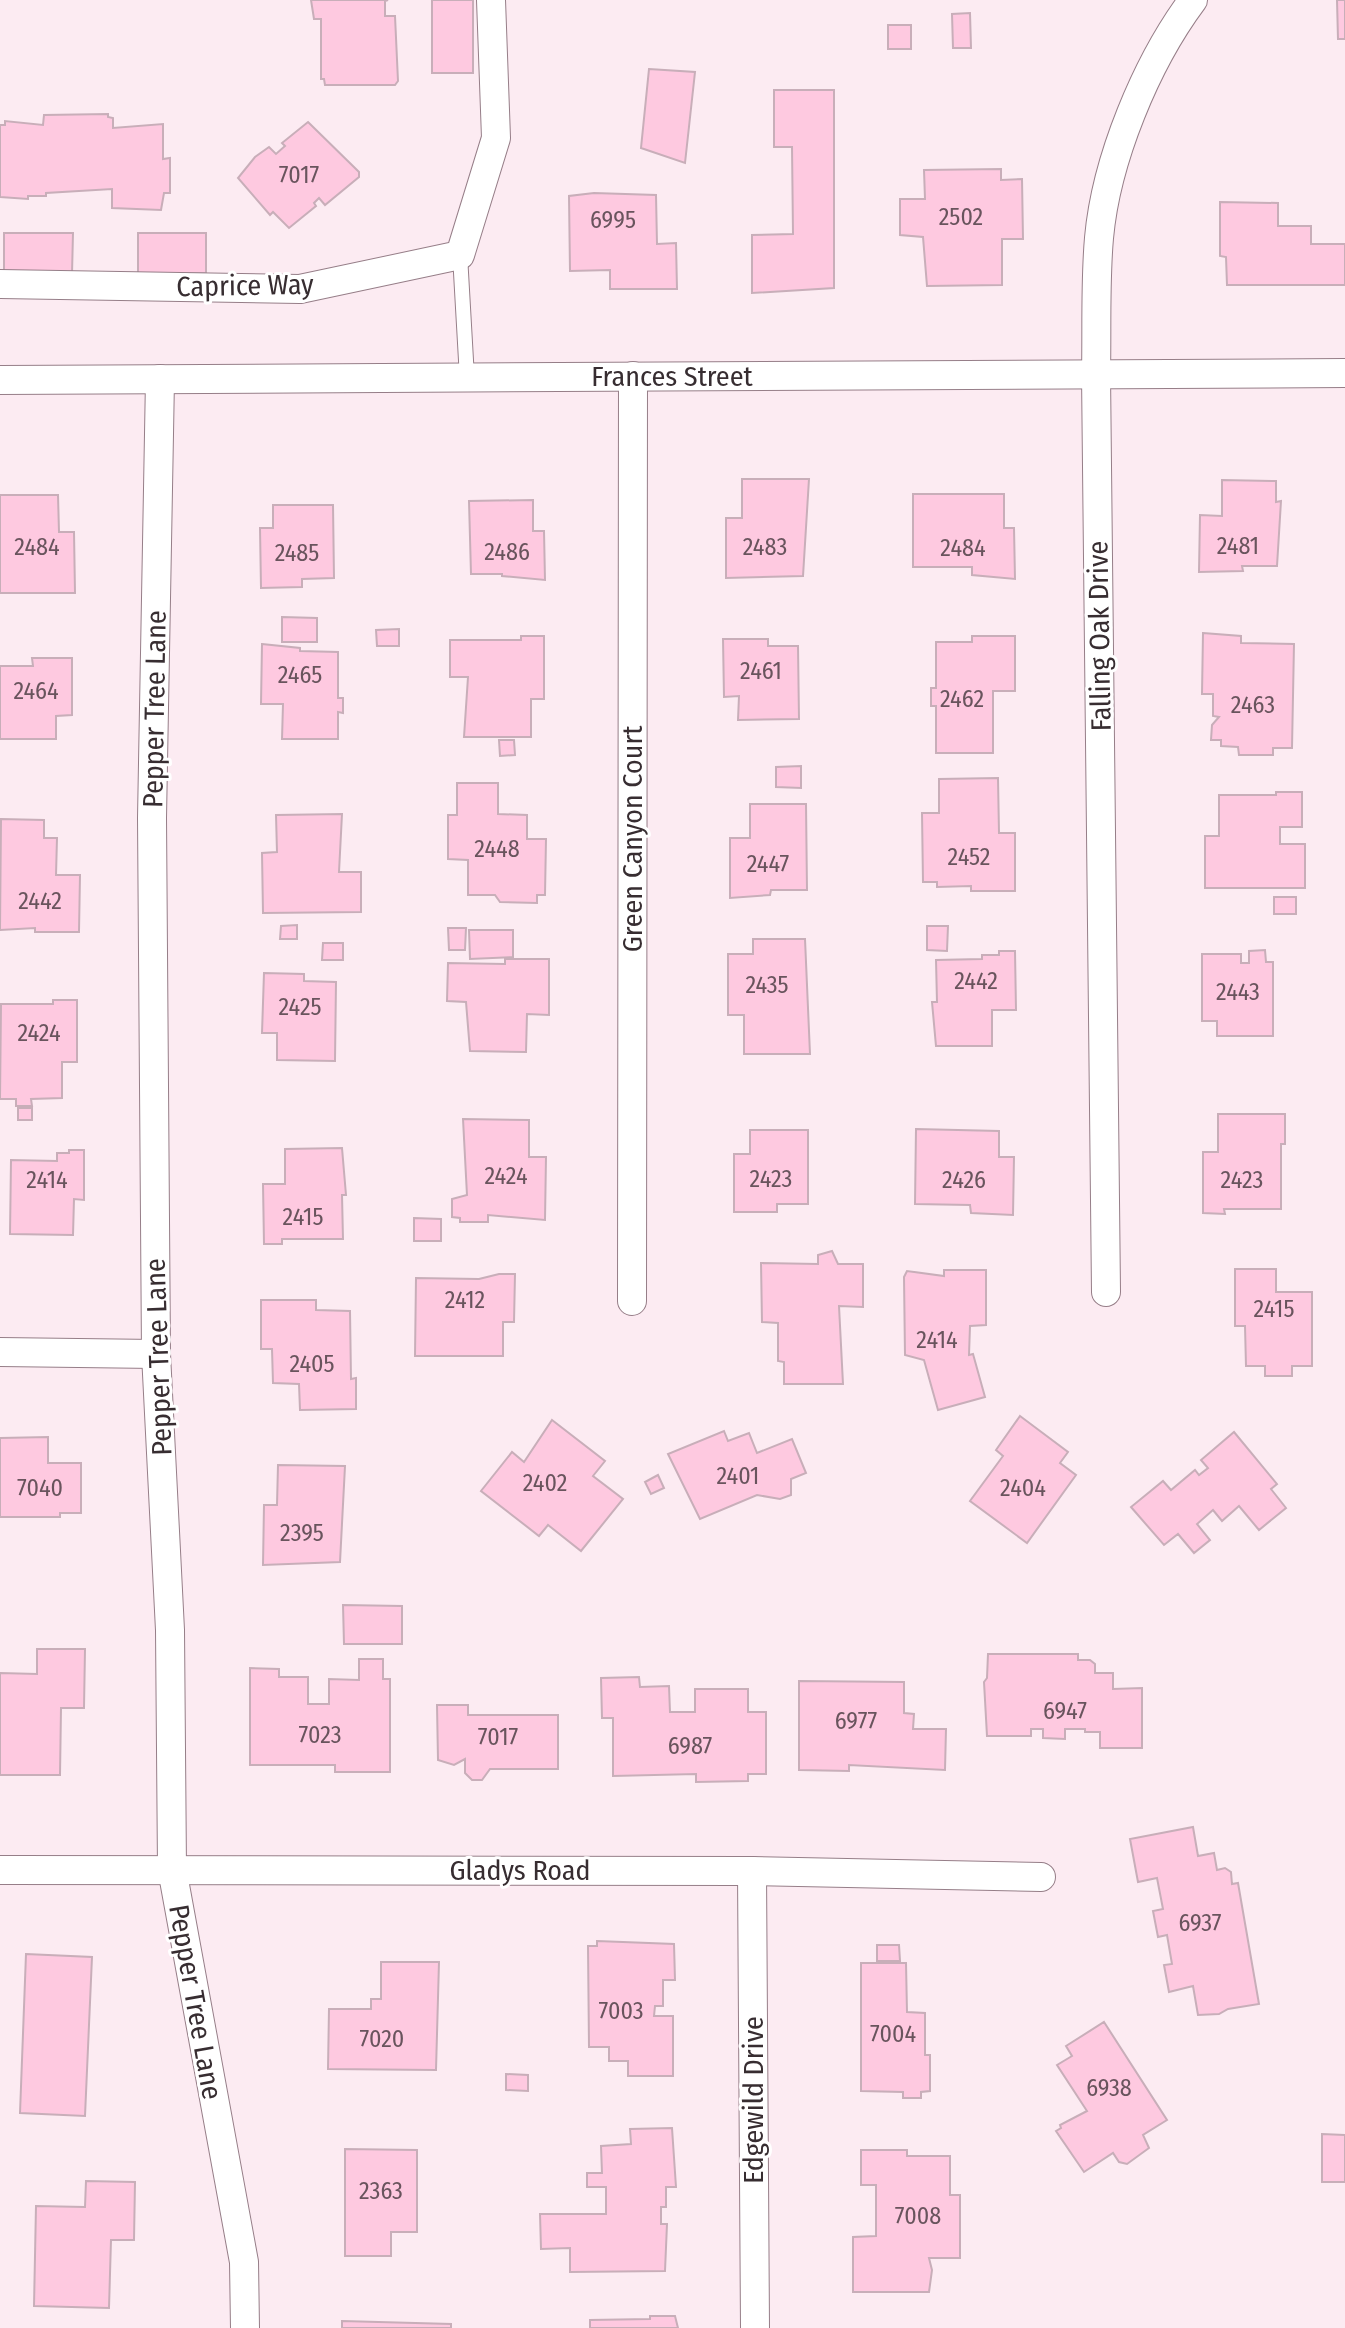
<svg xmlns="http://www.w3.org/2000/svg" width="1345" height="2328" font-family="'Fira Sans Condensed',sans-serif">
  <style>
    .building { fill: #fec9e0; stroke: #c8aeb9; stroke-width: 2 }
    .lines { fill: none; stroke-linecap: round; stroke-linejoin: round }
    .lane-casing { stroke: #967e88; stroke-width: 16 }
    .street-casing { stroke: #967e88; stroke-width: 30 }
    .lane { stroke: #fff; stroke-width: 14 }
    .street { stroke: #fff; stroke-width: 28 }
    .labels { text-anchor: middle; stroke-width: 6; stroke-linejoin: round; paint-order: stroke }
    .number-label { font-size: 24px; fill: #69545d }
    .street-label { font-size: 28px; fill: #372d31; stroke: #fff }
  </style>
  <rect width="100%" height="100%" fill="#fcebf2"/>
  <g class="building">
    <path d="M311,0H388L385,1V16H395L398,81L395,85H325L324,79H321V19H314Z"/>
    <rect x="432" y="0" width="41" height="73"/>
    <path d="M1337,0H1345V39H1338Z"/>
    <path d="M970,13L971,48H953L952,14Z"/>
    <rect x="888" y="25" width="23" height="24"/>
    <path d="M649,69L695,72L685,163L641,148Z"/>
    <path d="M774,90H834V288L752,293V235L793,234L792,147H774Z"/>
    <path d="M108,114V117L113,118V128L163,124V159L170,158V193H164L161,210L112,208V189L46,193V196H28V199L0,197V125H5V121L43,125L44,115Z"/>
    <path d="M308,122L359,172V177L325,205L319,198L314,203L316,206L289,228L273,212L270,215L238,178L255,157L269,147L276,154L285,146L282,143Z"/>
    <path d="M1001,169V180L1022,179L1023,239H1002V285L927,286L923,237L900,235V199H925L924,170Z"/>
    <path d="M594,193L656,195L657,244L676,243L677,289H610V270L570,271L569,196Z"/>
    <path d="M1220,202L1278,203V226H1311V244H1345V285H1227L1226,257L1220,256Z"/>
    <path d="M4,233H73L72,274H4Z"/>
    <path d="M138,233H206V273L138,274Z"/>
    <path d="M742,479H809L803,576L726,578V518H742Z"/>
    <path d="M1222,480L1276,481V502L1281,501L1277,566H1242L1243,571L1199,572L1200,515L1222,516Z"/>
    <path d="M913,494H1004V528H1014L1015,579L972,575V567H913Z"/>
    <path d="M0,495H58L59,532H74L75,593H0Z"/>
    <path d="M533,500V531H544L545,580L502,576V574H471L469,501Z"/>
    <path d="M273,505H333L334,578L302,579V587L261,588L260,528H273Z"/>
    <path d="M282,617L317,618V642H282Z"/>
    <path d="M399,629V646H377L376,630Z"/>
    <path d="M1203,633L1241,636V643L1294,644L1292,748H1273V755H1239L1238,747L1221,746V740H1211L1212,725L1219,717L1213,716V694H1202Z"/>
    <path d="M521,636H544V699H531V737H464L468,677H450V640H521Z"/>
    <path d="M972,636H1015V691H993V753H936V706H931V688H936V642H972Z"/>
    <path d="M723,639H768V646H798L799,719L738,720L739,696L724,697Z"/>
    <path d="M262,644L300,648V651L338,652V698H343V713L338,712V739H282L283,704H261Z"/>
    <path d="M32,658H72V715L56,716V739H0V666H33Z"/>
    <path d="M499,740H514L515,755L500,756Z"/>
    <path d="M801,766V788L776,787V767Z"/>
    <path d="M998,778L999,833H1015V891H971V886L937,887V882H923L922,813H939V779Z"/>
    <path d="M457,783H498V814L527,815V839H546L545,895H537V903L500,902L495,895H468V860L448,859V815H457Z"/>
    <path d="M1276,792H1302V827H1280V844H1305V888H1205V836H1219V795H1276Z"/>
    <path d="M750,804H806L807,890H771L770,895L730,898V838H750Z"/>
    <path d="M342,814L339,872H361V912L263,913L262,853L277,852L276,815Z"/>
    <path d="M1,819L44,820V838H57L56,875H80L79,932H35V928L0,930Z"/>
    <rect x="1274" y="897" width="22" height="17"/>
    <path d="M297,925V939H280L281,926Z"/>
    <path d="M927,926H948L947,951L927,950Z"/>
    <path d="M448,928H466L465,950H449Z"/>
    <path d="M469,930H513V957L470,959Z"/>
    <path d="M753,939H805L810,1054H744V1015H728V954H753Z"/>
    <path d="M323,943H343V960H322Z"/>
    <path d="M1265,950L1266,962H1273V1036H1217V1021H1202V954H1241V963H1249V951Z"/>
    <path d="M999,951H1015L1016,1010H992V1046H936L932,1002H937L936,960L982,959V955H999Z"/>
    <path d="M505,959H549V1015L527,1014L526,1052L470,1051L466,1002L447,1001L448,963L505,964Z"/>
    <path d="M264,973L304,974V981L336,982L335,1061L277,1060V1033H262Z"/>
    <path d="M53,1000H77V1062H62V1098L31,1099L32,1106H16V1099H0L1,1004H53Z"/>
    <rect x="18" y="1108" width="14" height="12"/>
    <path d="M1218,1114H1285V1144H1281V1209H1224L1225,1214L1203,1213V1152H1218Z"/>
    <path d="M463,1119L529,1120V1157H546L545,1220L488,1215V1222H460V1218L452,1217V1199L467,1195Z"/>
    <path d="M916,1129L999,1131V1157H1014L1013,1215L971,1213L970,1205L915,1204Z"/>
    <path d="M750,1130H808V1204H777V1212H734V1154H750Z"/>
    <path d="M342,1148L346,1195H342L343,1239H282V1244H264L263,1184H285V1149Z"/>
    <path d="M69,1150H84V1200L74,1199L73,1235L10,1234L11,1160L57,1161V1153H69Z"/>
    <path d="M414,1218L441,1219V1241H414Z"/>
    <path d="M832,1251L838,1264H863V1307L839,1306L843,1384H784V1362L778,1361V1323L762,1322L761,1263L818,1264V1255Z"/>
    <path d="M1235,1269H1276V1292H1312V1366H1292V1376H1265V1366H1246L1245,1326H1235Z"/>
    <path d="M944,1270H986V1325L970,1326L969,1355L973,1354L985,1397L938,1410L924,1360L905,1355L904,1277L907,1271L944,1276Z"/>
    <path d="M499,1274H515L514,1322H503V1356H415L416,1278L479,1279Z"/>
    <path d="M261,1300H316V1310L350,1311L351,1379L356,1378V1409L300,1410L299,1384L273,1383L272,1349H261Z"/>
    <path d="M1020,1416L1068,1452L1060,1463L1076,1475L1027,1543L970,1501L1003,1456L996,1450Z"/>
    <path d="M552,1420L605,1461L593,1476L623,1499L581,1551L548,1525L539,1536L481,1491L512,1452L524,1462Z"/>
    <path d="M724,1431L728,1441L749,1433L757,1453L792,1439L806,1473L791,1479V1495L780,1499L757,1495L700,1519L668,1454Z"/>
    <path d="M1234,1432L1277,1484L1271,1489L1286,1508L1259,1530L1239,1506L1222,1521L1213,1510L1197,1524L1210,1540L1194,1553L1178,1534L1164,1545L1131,1507L1163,1481L1171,1490L1195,1470L1199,1475L1208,1468L1201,1460Z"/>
    <path d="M48,1437V1463H81V1513H60V1517H0V1438Z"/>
    <path d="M278,1465L345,1466L340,1562L263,1565L264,1505H277Z"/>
    <path d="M658,1475L664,1488L651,1494L645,1482Z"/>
    <path d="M343,1605L402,1606V1644H344Z"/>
    <path d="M37,1649H85L84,1708H61L60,1775H0V1673L37,1674Z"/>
    <path d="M988,1654H1078V1660H1090L1095,1664V1673H1113V1689L1142,1688V1748H1100V1732H1085V1729H1065V1739L1043,1738V1729H1031V1736H987L984,1682L987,1678Z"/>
    <path d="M359,1659H383V1679H390V1772H335V1765H250V1668L279,1669V1677H308V1704H329V1679L359,1680Z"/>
    <path d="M639,1677L640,1687L669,1686L670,1712H695V1689H748V1712H766V1774H748V1781L696,1782V1774L613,1776V1718H602L601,1678Z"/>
    <path d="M799,1681L904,1682V1713L914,1714L913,1729H946L945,1770L849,1765V1771L799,1770Z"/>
    <path d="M437,1705H468V1715H558V1769H490L482,1780H472L465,1773V1759L454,1765L438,1760Z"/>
    <path d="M1193,1827L1198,1856L1214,1853L1217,1870L1225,1868L1231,1872L1232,1884L1238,1883L1259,2004L1228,2009L1219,2014L1198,2015L1193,1986L1169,1992L1164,1965L1172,1964L1167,1935L1158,1937L1153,1911L1163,1909L1157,1878L1138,1882L1130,1839Z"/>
    <path d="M597,1941L674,1944L675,1980H663V2006H655L654,2016H673V2076H628V2061H609V2047H589L588,1946H597Z"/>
    <path d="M877,1945H899L900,1961H877Z"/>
    <path d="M26,1954L92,1957L85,2116L20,2113Z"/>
    <path d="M381,1962H439L436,2070L328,2069L329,2009H371V1999H381Z"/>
    <path d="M861,1963H906L907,2012L925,2013V2055H930V2091L921,2092V2098H903V2092L861,2091Z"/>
    <path d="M1104,2022L1167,2120L1143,2135L1149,2148L1127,2164L1119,2162L1113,2153L1084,2172L1056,2131L1061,2128L1060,2125L1087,2111L1057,2065L1072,2056L1066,2046Z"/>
    <path d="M506,2074L528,2075V2091L506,2090Z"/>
    <path d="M672,2128L676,2187H666V2207H661V2224H667L665,2271L570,2272V2248L541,2249L540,2214H606V2187H587V2173H602L601,2146L631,2144L630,2129Z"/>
    <path d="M1322,2134L1345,2135V2182H1322Z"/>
    <path d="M345,2149L417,2150V2232H391V2256H345Z"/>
    <path d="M861,2150H907V2156H950V2195H960V2258H929L932,2270L929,2292H853V2237L876,2236V2185H861Z"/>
    <path d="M86,2181L135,2182L134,2240H111L109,2308L34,2306L36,2206L85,2207Z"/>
    <path d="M650,2316H675L678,2328H590V2320L650,2319Z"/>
    <path d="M342,2321L451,2324V2328H342Z"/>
  </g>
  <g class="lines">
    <defs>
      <path id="lane" d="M460,255L467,378"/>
      <g id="street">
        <path d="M0,284L300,289L460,255L496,138L491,0"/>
        <path d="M160,379L152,818L156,1354L170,1630L172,1869L244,2262L245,2328"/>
        <path d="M0,380L1345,373"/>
        <path d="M1106,1292L1096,374C1097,329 1095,283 1099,238C1106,160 1146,63 1193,0"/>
        <path d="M632,1301L633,376"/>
        <path d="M0,1352L156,1354"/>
        <path d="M0,1870L752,1871L1041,1877"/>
        <path d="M752,1871L755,2328"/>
      </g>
    </defs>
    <use href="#lane" class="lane-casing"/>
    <use href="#street" class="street-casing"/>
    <use href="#lane" class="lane"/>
    <use href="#street" class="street"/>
  </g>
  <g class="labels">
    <g class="number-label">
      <text x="299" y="183">7017</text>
      <text x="961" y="225">2502</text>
      <text x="613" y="228">6995</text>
      <text x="1238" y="554">2481</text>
      <text x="37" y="555">2484</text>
      <text x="765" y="555">2483</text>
      <text x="963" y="556">2484</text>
      <text x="507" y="560">2486</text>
      <text x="297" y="561">2485</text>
      <text x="761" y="679">2461</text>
      <text x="300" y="683">2465</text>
      <text x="36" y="699">2464</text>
      <text x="962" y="707">2462</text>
      <text x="1253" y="713">2463</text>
      <text x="497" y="857">2448</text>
      <text x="969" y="865">2452</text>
      <text x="768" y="872">2447</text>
      <text x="40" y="909">2442</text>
      <text x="976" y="989">2442</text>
      <text x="767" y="993">2435</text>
      <text x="1238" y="1000">2443</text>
      <text x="300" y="1015">2425</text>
      <text x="39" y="1041">2424</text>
      <text x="506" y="1184">2424</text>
      <text x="771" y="1187">2423</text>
      <text x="47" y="1188">2414</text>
      <text x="964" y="1188">2426</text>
      <text x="1242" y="1188">2423</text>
      <text x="303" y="1225">2415</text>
      <text x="465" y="1308">2412</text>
      <text x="1274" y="1317">2415</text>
      <text x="937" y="1348">2414</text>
      <text x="312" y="1372">2405</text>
      <text x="738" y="1484">2401</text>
      <text x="545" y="1491">2402</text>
      <text x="40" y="1496">7040</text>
      <text x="1023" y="1496">2404</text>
      <text x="302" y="1541">2395</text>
      <text x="1065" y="1719">6947</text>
      <text x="856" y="1729">6977</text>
      <text x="320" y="1743">7023</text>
      <text x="498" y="1745">7017</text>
      <text x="690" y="1754">6987</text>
      <text x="1200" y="1931">6937</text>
      <text x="621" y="2019">7003</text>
      <text x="893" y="2042">7004</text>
      <text x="382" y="2047">7020</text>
      <text x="1109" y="2096">6938</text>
      <text x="381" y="2199">2363</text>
      <text x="918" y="2224">7008</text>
    </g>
    <g class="street-label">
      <text transform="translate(245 285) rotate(-1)" y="10">Caprice Way</text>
      <text x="672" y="386">Frances Street</text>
      <text transform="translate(1099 636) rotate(-91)" y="10">Falling Oak Drive</text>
      <text transform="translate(154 709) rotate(-89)" y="10">Pepper Tree Lane</text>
      <text transform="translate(632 839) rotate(-90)" y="10">Green Canyon Court</text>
      <text transform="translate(158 1357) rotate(-92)" y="10">Pepper Tree Lane</text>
      <text x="520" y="1880">Gladys Road</text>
      <text transform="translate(196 2002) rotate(80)" y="10">Pepper Tree Lane</text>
      <text transform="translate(753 2100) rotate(-90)" y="10">Edgewild Drive</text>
    </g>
  </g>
</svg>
